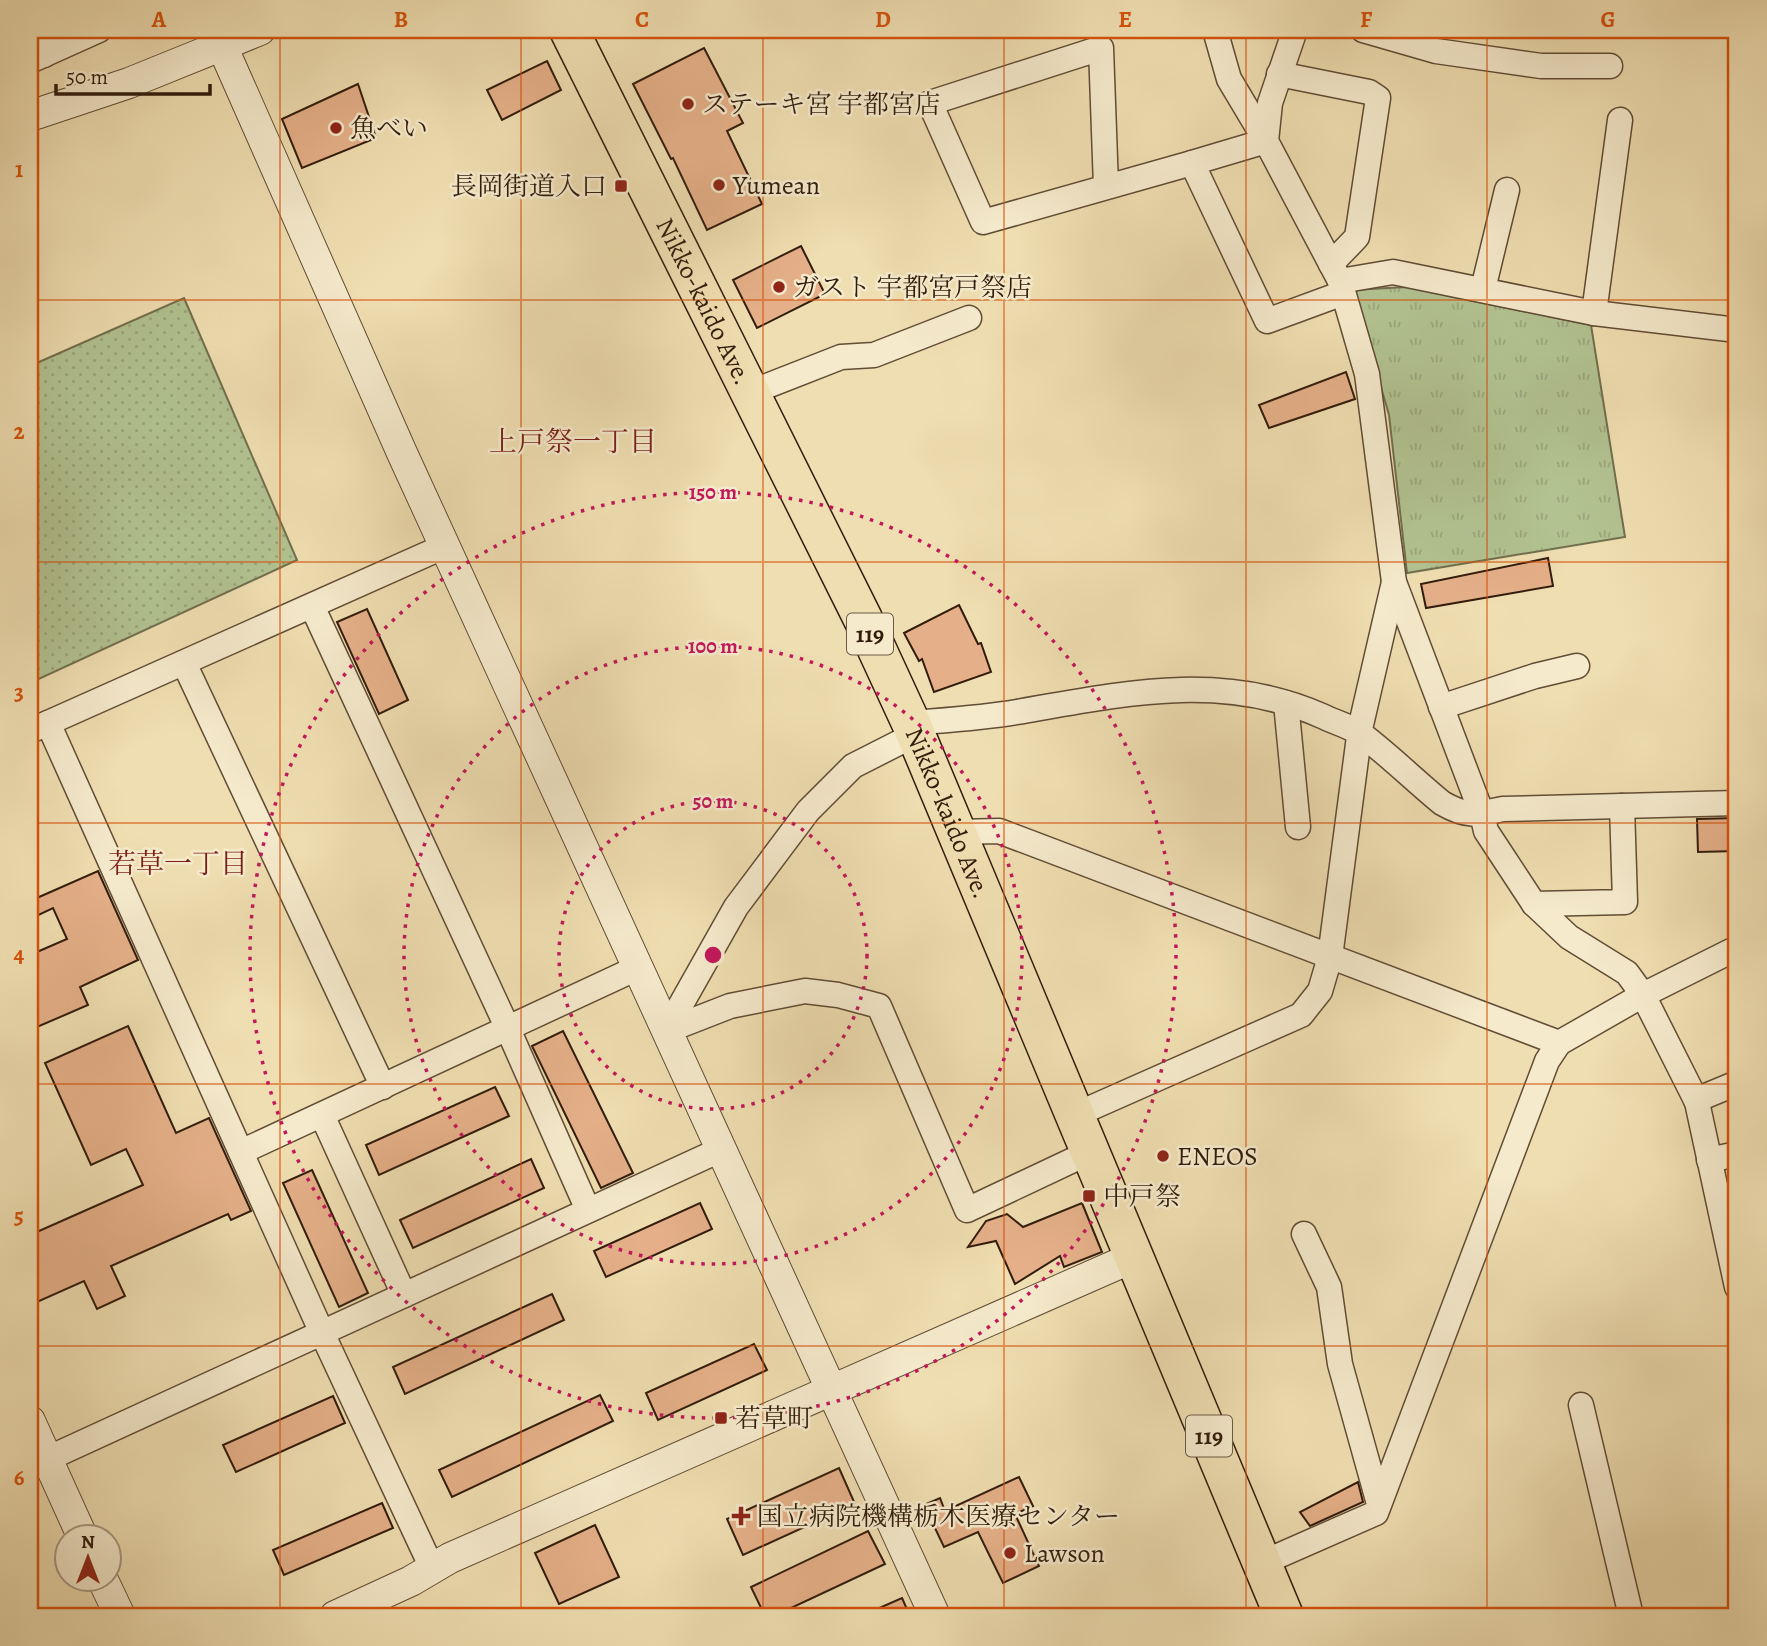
<svg xmlns="http://www.w3.org/2000/svg" width="1767" height="1646" font-family="Alegreya,'Noto Serif JP',serif">
  <style>
    .grass { fill: url(#grass-dots); stroke: #726f4e; stroke-width: 2 }
    .park { fill: url(#park-tufts); stroke: #726f4e; stroke-width: 2 }
    .building { fill: #e5b089; stroke: #321c0c; stroke-width: 2 }
    .lines { fill: none; stroke-linecap: round; stroke-linejoin: round }
    .minor-casing { stroke: #614c35; stroke-width: 27 }
    .tertiary-casing { stroke: #614c35; stroke-width: 32 }
    .trunk-casing { stroke: #321c0c; stroke-width: 41 }
    .minor { stroke: #f5eacc; stroke-width: 24 }
    .tertiary { stroke: #f5eacc; stroke-width: 30 }
    .trunk { stroke: #efdeb1; stroke-width: 38 }
    .grid { fill: none; stroke: #d6530c; stroke-width: 2; stroke-opacity: 0.55 }
    .ring { fill: none; stroke: #c2185b; stroke-width: 3.5; stroke-dasharray: 3.5 7 }
    .poi-dot { fill: #8f2418; stroke: #f5eacc; stroke-width: 2.5 }
    .labels { text-anchor: middle; stroke-width: 5; stroke-linejoin: round; paint-order: stroke }
    .shield { fill: #f5eacc; stroke: #6c5a46; stroke-width: 2 }
    .shield-label { font-size: 24px; font-weight: bold; fill: #321c0c }
    .poi-label { font-size: 26px; fill: #321c0c; stroke: #f5eacc; text-anchor: start }
    .street-label { font-size: 26px; fill: #321c0c; stroke: #f5eacc }
    .neighbourhood-label { font-size: 28px; fill: #7a1f14; stroke: #f5eacc }
    .centre { fill: #c2185b; stroke: #f5eacc; stroke-width: 3.5 }
    .ring-label { font-size: 21px; text-anchor: middle; font-weight: bold; fill: #c2185b; stroke: #f5eacc; stroke-width: 5; stroke-linejoin: round; paint-order: stroke }
    .neatline { fill: none; stroke: #d6530c; stroke-width: 2.5 }
    .grid-label { font-size: 23px; text-anchor: middle; font-weight: bold; fill: #d6530c }
  </style>
  <defs>
    <pattern id="grass-dots" width="8" height="8" patternUnits="userSpaceOnUse" patternTransform="scale(1.75)"><rect width="8" height="8" fill="#b2c291"/><path d="M2 2h.1M6 6h.1" fill="none" stroke="#9aa67c" stroke-width="1.8" stroke-linecap="round"/></pattern>
    <pattern id="park-tufts" width="24" height="20" patternUnits="userSpaceOnUse" patternTransform="scale(1.75)"><rect width="24" height="20" fill="#b2c291"/><path d="M3 7l-1-3M5 7V3M7 7l1-3M15 17l-1-3M17 17v-4M19 17l1-3" fill="none" stroke="#9aa67c"/></pattern>
  </defs>
  <rect width="100%" height="100%" fill="#efdeb1"/>
  <filter id="stains"><feTurbulence type="fractalNoise" baseFrequency=".00286" numOctaves="4"/><feColorMatrix values="0 0 0 0 .2 0 0 0 0 .09 0 0 0 0 .02 0 0 0 .5 -.17"/></filter>
  <radialGradient id="worn" r=".72"><stop offset=".6" stop-color="#630" stop-opacity="0"/><stop offset="1" stop-color="#630" stop-opacity=".3"/></radialGradient>
  <path class="grass" d="M184,298L297,560L30,683V366Z"/>
  <path class="park" d="M1406,287L1591,325L1625,537L1407,573L1389,415L1353,290Z"/>
  <g class="building">
    <path d="M704,48L743,123L727,131L762,204L707,230L673,158L671,159L633,84Z"/>
    <path d="M547,61L561,90L502,120L487,90Z"/>
    <path d="M358,84L376,138L302,168L282,119Z"/>
    <path d="M801,246L825,294L757,328L733,280Z"/>
    <path d="M1346,372L1355,399L1269,428L1259,405Z"/>
    <path d="M1548,558L1553,586L1426,608L1421,584Z"/>
    <path d="M959,605L978,644L981,643L991,672L934,692L922,659L919,661L904,633Z"/>
    <path d="M367,609L408,700L379,714L337,622Z"/>
    <path d="M1737,818V851L1698,852L1697,819Z"/>
    <path d="M98,871L138,960L80,987L88,1005L30,1030V955L67,939L53,908L30,919V901Z"/>
    <path d="M128,1026L176,1133L209,1118L251,1211L231,1220L228,1214L111,1266L125,1296L97,1309L84,1281L37,1302L30,1286V1235L143,1185L126,1149L91,1165L45,1063Z"/>
    <path d="M563,1031L633,1173L601,1188L532,1046Z"/>
    <path d="M495,1087L509,1116L379,1175L366,1145Z"/>
    <path d="M531,1159L544,1188L413,1248L400,1220Z"/>
    <path d="M312,1170L368,1293L339,1307L283,1183Z"/>
    <path d="M700,1203L712,1229L606,1277L594,1251Z"/>
    <path d="M1082,1203L1102,1252L1064,1267L1060,1256L1015,1284L996,1241L968,1247L986,1221L1007,1214L1023,1227Z"/>
    <path d="M552,1294L564,1320L405,1394L393,1367Z"/>
    <path d="M754,1344L767,1370L658,1420L646,1393Z"/>
    <path d="M600,1395L613,1421L452,1497L439,1470Z"/>
    <path d="M333,1396L345,1423L236,1472L223,1445Z"/>
    <path d="M839,1468L855,1504L743,1555L727,1519Z"/>
    <path d="M1019,1477L1033,1506L1015,1514L1039,1566L1003,1583L978,1532L944,1547L924,1505L940,1498L945,1511Z"/>
    <path d="M1358,1482L1363,1502L1310,1526L1300,1512Z"/>
    <path d="M382,1503L393,1528L284,1575L273,1550Z"/>
    <path d="M595,1525L619,1577L559,1604L535,1553Z"/>
    <path d="M868,1531L885,1564L774,1616H765L751,1587Z"/>
    <path d="M902,1598L910,1616H861Z"/>
  </g>
  <g class="lines">
    <defs>
      <g id="minor">
        <path d="M34,30L44,55"/>
        <path d="M1215,30L1229,79L1266,141L1192,163L1267,321L1343,293"/>
        <path d="M1295,30L1270,103L1266,141L1340,281L1367,374L1394,582L1482,814L1486,831L1534,904L1569,937L1627,973L1643,995L1697,1102L1737,1287"/>
        <path d="M1363,30L1436,51L1541,66H1610"/>
        <path d="M30,61L99,30"/>
        <path d="M1279,74L1369,92L1378,98L1357,237L1331,264"/>
        <path d="M1106,187L1101,48L930,103L983,222L1192,163"/>
        <path d="M1340,281L1393,272L1594,313L1737,330"/>
        <path d="M1483,289L1507,190"/>
        <path d="M1594,313L1620,120"/>
        <path d="M749,393L841,357L874,355L969,318"/>
        <path d="M312,606L508,1029L588,1210"/>
        <path d="M184,663L383,1087"/>
        <path d="M1286,703L1298,827"/>
        <path d="M1441,707L1535,676L1577,666"/>
        <path d="M48,723L322,1333L432,1568"/>
        <path d="M911,723C947,720 982,718 1017,712C1120,694 1222,671 1322,716C1334,722 1350,726 1361,734C1389,755 1415,781 1442,803C1466,817 1477,815 1503,809L1737,803"/>
        <path d="M30,731L445,546"/>
        <path d="M956,832L999,831L1559,1043L1643,995L1737,948"/>
        <path d="M1534,904L1625,902L1622,806"/>
        <path d="M666,1031L730,1006L805,991L838,995L879,1006L967,1210L1090,1152"/>
        <path d="M666,1031L736,907L808,811L853,766L916,734"/>
        <path d="M1696,1100L1737,1083"/>
        <path d="M322,1115L404,1295"/>
        <path d="M1075,1115L1301,1015L1320,991L1330,957L1360,729L1394,582"/>
        <path d="M241,1152L637,968"/>
        <path d="M1709,1160L1737,1154"/>
        <path d="M1304,1234L1329,1287L1340,1364L1379,1504"/>
        <path d="M1581,1405L1631,1616"/>
        <path d="M47,1459L720,1150"/>
        <path d="M1262,1563L1376,1513L1547,1061L1559,1043"/>
      </g>
      <g id="tertiary">
        <path d="M215,30L402,453L935,1616"/>
        <path d="M30,116L129,83L260,30"/>
        <path d="M30,1421L83,1538"/>
        <path d="M103,1580L120,1616"/>
        <path d="M335,1616L411,1581L450,1558L1134,1257"/>
      </g>
      <g id="trunk">
        <path id="s1" d="M569,30L863,619L911,723L1284,1616"/>
      </g>
    </defs>
    <use href="#minor" class="minor-casing"/>
    <use href="#tertiary" class="tertiary-casing"/>
    <use href="#trunk" class="trunk-casing"/>
    <use href="#minor" class="minor"/>
    <use href="#tertiary" class="tertiary"/>
    <use href="#trunk" class="trunk"/>
  </g>
  <path class="grid" d="M280,30V1616M521,30V1616M763,30V1616M1004,30V1616M1246,30V1616M1487,30V1616M30,300H1737M30,562H1737M30,823H1737M30,1084H1737M30,1346H1737"/>
  <g class="ring">
    <circle cx="713" cy="955" r="154"/>
    <circle cx="713" cy="955" r="309"/>
    <circle cx="713" cy="955" r="463"/>
  </g>
  <g class="poi-dot">
    <circle cx="688" cy="104" r="7"/>
    <circle cx="336" cy="128" r="7"/>
    <circle cx="719" cy="185" r="7"/>
    <rect x="614" y="179" width="14" height="14" rx="3.5"/>
    <circle cx="779" cy="287" r="7"/>
    <circle cx="1163" cy="1156" r="7"/>
    <rect x="1082" y="1189" width="14" height="14" rx="3.5"/>
    <rect x="714" y="1411" width="14" height="14" rx="3.5"/>
    <path d="M737.5 1505.5h7v7h7v7h-7v7h-7v-7h-7v-7h7z"/>
    <circle cx="1010" cy="1553" r="7"/>
  </g>
  <g class="labels">
    <g class="shield">
      <rect x="847" y="613.5" width="46" height="41" rx="5"/>
      <rect x="1186" y="1415.5" width="46" height="41" rx="5"/>
    </g>
    <g class="shield-label">
      <text x="870" y="642">119</text>
      <text x="1209" y="1444">119</text>
    </g>
    <g class="poi-label">
      <text x="702" y="113">ステーキ宮 宇都宮店</text>
      <text x="350" y="137">魚べい</text>
      <text x="733" y="194">Yumean</text>
      <text x="607" y="195" text-anchor="end">長岡街道入口</text>
      <text x="793" y="296">ガスト 宇都宮戸祭店</text>
      <text x="1177" y="1165">ENEOS</text>
      <text x="1103" y="1205">中戸祭</text>
      <text x="735" y="1427">若草町</text>
      <text x="757" y="1525">国立病院機構栃木医療センター</text>
      <text x="1024" y="1562">Lawson</text>
    </g>
    <g class="street-label">
      <text dy="9" stroke="none"><textPath href="#s1" startOffset="303">Nikko-kaido Ave.</textPath></text>
      <text dy="9" stroke="none"><textPath href="#s1" startOffset="870">Nikko-kaido Ave.</textPath></text>
    </g>
    <g class="neighbourhood-label">
      <text x="573" y="451">上戸祭一丁目</text>
      <text x="178" y="873">若草一丁目</text>
    </g>
  </g>
  <circle cx="713" cy="955" r="10" class="centre"/>
  <g class="ring-label">
    <text x="713" y="499">150 m</text>
    <text x="713" y="653">100 m</text>
    <text x="713" y="808">50 m</text>
  </g>
  <rect width="1767" height="1646" fill="none" stroke="#efdeb1" stroke-width="77"/>
  <g transform="translate(88 1558)"><circle r="33" fill="#f5eacc" stroke="#a7987f" stroke-width="2"/>
  <path d="M0-5L12 26L0 18L-12 26Z" fill="#8f2418"/>
  <text y="-10" font-size="19" font-weight="bold" text-anchor="middle" fill="#321c0c">N</text>
  </g>
  <path d="M56 84v10h154v-10" fill="none" stroke="#321c0c" stroke-width="3.5"/>
  <text x="66" y="84" font-size="21" fill="#321c0c" stroke="#f5eacc" stroke-width="5" paint-order="stroke">50 m</text>
  <rect x="38" y="38" width="1690" height="1570" class="neatline"/>
  <g class="grid-label">
    <text x="159" y="27">A</text>
    <text x="401" y="27">B</text>
    <text x="642" y="27">C</text>
    <text x="883" y="27">D</text>
    <text x="1125" y="27">E</text>
    <text x="1366" y="27">F</text>
    <text x="1608" y="27">G</text>
    <text x="19" y="177">1</text>
    <text x="19" y="439">2</text>
    <text x="19" y="700">3</text>
    <text x="19" y="962">4</text>
    <text x="19" y="1223">5</text>
    <text x="19" y="1485">6</text>
  </g>
  <rect width="100%" height="100%" filter="url(#stains)"/>
  <rect width="100%" height="100%" fill="url(#worn)"/>
</svg>
